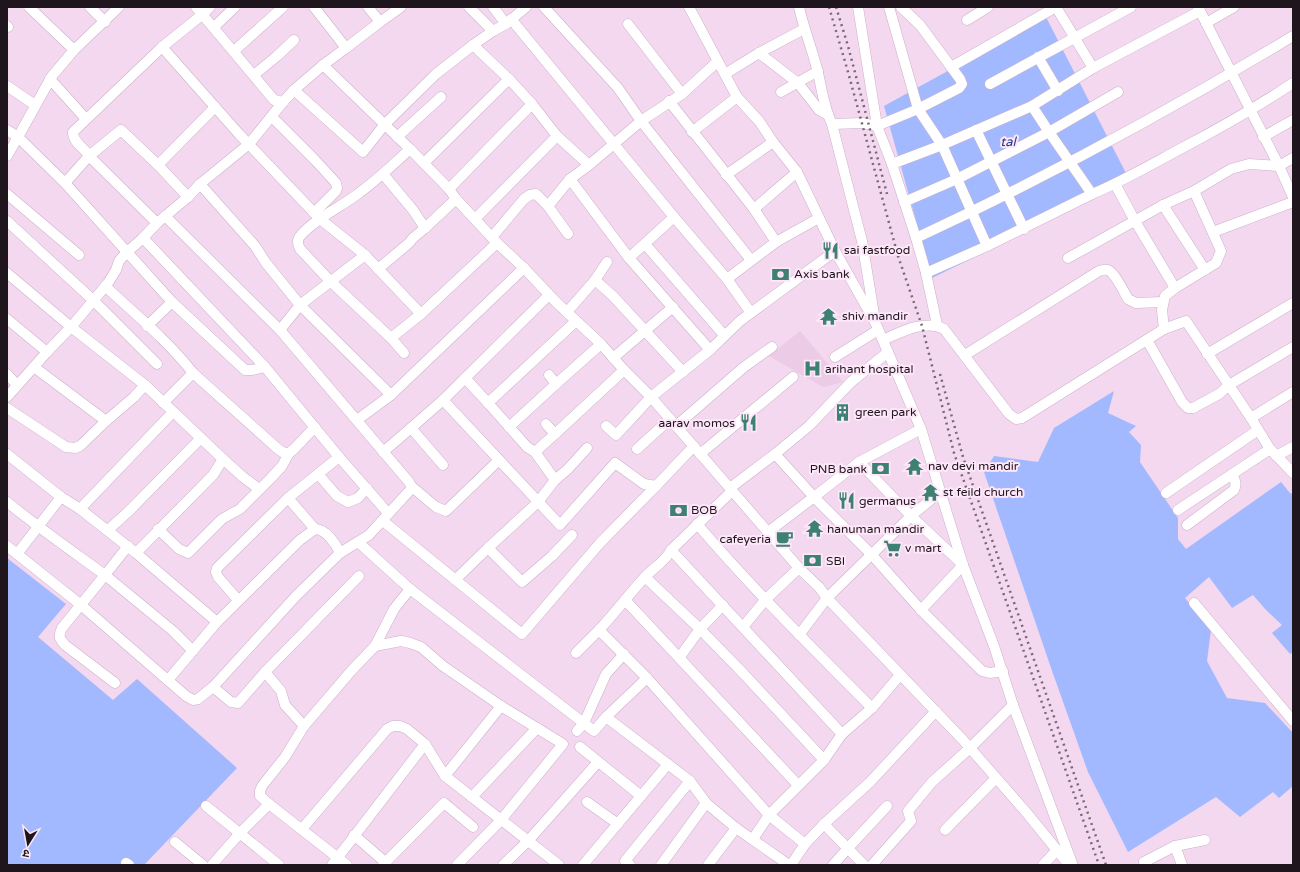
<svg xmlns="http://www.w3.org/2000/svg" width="1300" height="872" font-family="'Varela Round','Noto Sans Devanagari',sans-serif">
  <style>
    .built { fill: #eccbe7 }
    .water { fill: #a2b9ff }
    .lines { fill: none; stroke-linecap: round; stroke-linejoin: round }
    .minor-casing { stroke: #ccb1c7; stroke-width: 11 }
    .minor { stroke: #fff; stroke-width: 10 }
    .rail { stroke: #796876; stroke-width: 2.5; stroke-dasharray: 2 4; stroke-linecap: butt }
    .labels { text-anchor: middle; stroke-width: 4; stroke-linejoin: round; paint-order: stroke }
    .poi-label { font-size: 12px; fill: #1f151d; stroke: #fde7f9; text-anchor: start }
    .water-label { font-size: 13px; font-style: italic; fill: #293a89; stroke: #fde7f9 }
  </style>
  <rect width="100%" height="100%" fill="#f3d8ef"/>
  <path class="built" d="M800,331L843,382L823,387L769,356Z"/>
  <g class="water">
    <path d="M1046,17L1130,181L932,278L884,106Z"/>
    <path d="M1114,391L1108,413L1136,426L1129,432L1141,445L1140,462L1178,518V539L1186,549L1281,482L1290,493L1293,494V652L1290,654L1272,633L1282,625L1266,610L1253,595L1232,608L1209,577L1185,598L1211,630L1207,661L1227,698L1265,703L1293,733V786L1279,798L1273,792L1240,817L1216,797L1128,852L1088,772L1051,668L984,472L994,456L1038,462L1054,428Z"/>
    <path d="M7,558L66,604L38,637L113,700L137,679L237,768L144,865H7Z"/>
  </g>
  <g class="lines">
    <defs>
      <g id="minor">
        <path d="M29,7L74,50L119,7"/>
        <path d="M90,7L105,22"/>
        <path d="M196,7L274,100L283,102L294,90L323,65L410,149L449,189L456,199L497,243L524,268L556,302L601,344L624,370L651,397L799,568L819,587L827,598L963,740L1026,812L1069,865"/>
        <path d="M314,7L346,48L323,65"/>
        <path d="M368,7L380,22"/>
        <path d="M469,7L493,31L473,45L509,79L532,104L557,136L589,165L641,121L682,94L717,62"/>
        <path d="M493,7L506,24"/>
        <path d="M544,7L618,88L641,121L751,260"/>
        <path d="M689,7L737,97L759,121L773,142L797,172L835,251L875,322L921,429L963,565L994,646L1013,705L1072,863"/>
        <path d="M799,7C804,30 813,51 818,73C822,90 824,108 832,124L862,241L874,314"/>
        <path d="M858,7L877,126L892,164L916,238L926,273L937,325"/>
        <path d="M889,7L918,109L942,145L987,246L1092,194L1049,132L1032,106"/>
        <path d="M1056,7L1093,68"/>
        <path d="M1198,7L1279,166L1293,197"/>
        <path d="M511,19L674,217L727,279L751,313"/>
        <path d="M967,20L988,7"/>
        <path d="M1206,23L1234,7"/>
        <path d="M628,24L682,94"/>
        <path d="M7,26L8,27"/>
        <path d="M214,27L235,7"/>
        <path d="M493,31L506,24L526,7"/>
        <path d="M162,47L239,134L320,219L365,255L421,314L497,243"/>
        <path d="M346,48L380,22L401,7"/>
        <path d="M74,50L52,76L18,137L65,183L89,156L121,130L158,165L188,197"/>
        <path d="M234,51L283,7"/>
        <path d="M759,53L798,83L819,110L828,115"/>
        <path d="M1038,57L1058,91"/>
        <path d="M951,67L1056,7"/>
        <path d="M725,74L759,53L804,29"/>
        <path d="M254,75L277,56L294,40"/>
        <path d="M50,79L86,119"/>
        <path d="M990,84L1131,7"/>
        <path d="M7,86L35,105"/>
        <path d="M294,90L363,152L385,124L436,74L473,45"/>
        <path d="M781,92L818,71"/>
        <path d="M669,101L754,209L776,242L819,218"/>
        <path d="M272,117L315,160L336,183L337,188L336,191L314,213"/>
        <path d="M832,124L862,123L877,126L918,109L959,88L962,84L960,79L920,25L901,7"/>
        <path d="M7,130L18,137L7,156"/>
        <path d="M976,130L1024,229"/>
        <path d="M692,132L737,97"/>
        <path d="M397,137L441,97"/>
        <path d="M1263,137L1293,120"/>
        <path d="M424,163L509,79"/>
        <path d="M892,164L942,145L1032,106L1093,68L1200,11"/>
        <path d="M158,165L215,107"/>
        <path d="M383,174L413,210L425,228"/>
        <path d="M726,175L773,142"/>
        <path d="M570,179L629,258L674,217"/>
        <path d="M65,183L172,302L245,370H252L265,367"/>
        <path d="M200,184L255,246L266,263L300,305L280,330"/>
        <path d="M1115,184L1135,221L1175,288"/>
        <path d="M449,189L532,104"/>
        <path d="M7,194L79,255"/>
        <path d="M1092,194C1123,181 1152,164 1182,148C1220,128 1257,107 1293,83"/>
        <path d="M904,202L957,179L1049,132L1118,92"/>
        <path d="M1163,205L1205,270"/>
        <path d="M548,206L570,179L589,165"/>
        <path d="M754,209L797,172"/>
        <path d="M475,219L557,136"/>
        <path d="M7,221L93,300L157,364"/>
        <path d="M157,223L89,156C85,148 72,142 73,132L162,47L203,14L210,7"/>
        <path d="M1213,232L1293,202"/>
        <path d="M492,237L524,199L530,195L536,194L548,206L568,234"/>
        <path d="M143,238L265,367L339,457L388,513"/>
        <path d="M916,238C1045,178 1171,110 1293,36"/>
        <path d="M645,244L724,335"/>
        <path d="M365,255L300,305L391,395L524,268"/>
        <path d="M629,258L710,350"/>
        <path d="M1068,258L1163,205L1194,191L1231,169L1249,164L1279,166L1293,158"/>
        <path d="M378,269L409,243L413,238L425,228L456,199"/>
        <path d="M7,273L71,327L145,385L223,459L213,475L136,553"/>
        <path d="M926,273L987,246"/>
        <path d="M727,279L776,242"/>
        <path d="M595,280L613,296L683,372"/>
        <path d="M105,286C135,314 168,341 193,373L278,449L284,453H289L294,449L315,427"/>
        <path d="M567,312L595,280L607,262"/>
        <path d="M7,319L47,352"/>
        <path d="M147,326L172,302"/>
        <path d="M1164,329L1162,310L1165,296L1175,288L1216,263L1221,251L1194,191"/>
        <path d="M391,338L421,314"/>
        <path d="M883,340C901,332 925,319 944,329L1009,414L1016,419L1022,418L1164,329L1186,321L1251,418L1270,449L1293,473"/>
        <path d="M1147,340L1182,402L1188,408H1193L1219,394L1229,385L1293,347"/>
        <path d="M404,353L391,338L330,281L300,249C297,243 297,239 301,235C316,218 341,207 359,193C377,180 394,164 410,149"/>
        <path d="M1207,354L1293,303"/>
        <path d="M965,355L1099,271C1102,270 1105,269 1108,270C1115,273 1124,292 1128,299L1136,303L1163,302"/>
        <path d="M835,357L878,330"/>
        <path d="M613,358L673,307"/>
        <path d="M34,367L106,421L134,397L145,385"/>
        <path d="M7,374L17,385"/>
        <path d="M549,375L556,384L601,344"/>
        <path d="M465,378L488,403L576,321"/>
        <path d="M7,397L47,352L71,327L108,283L116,270L119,261L127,252L143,238L157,223L188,197L200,184L249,144L283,102"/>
        <path d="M443,400L560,525L615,463L644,484L656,486L694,446"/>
        <path d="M163,403L193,373"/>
        <path d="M488,403L527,447L535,452L555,480"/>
        <path d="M7,408L66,447L75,448L80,446L106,421"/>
        <path d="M1251,418L1293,392"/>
        <path d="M357,420L391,395"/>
        <path d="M546,424L555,434L624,370"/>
        <path d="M606,426L616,435L651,397L710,350L740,321L835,251"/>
        <path d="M676,426L744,367L772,347"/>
        <path d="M509,427L556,384"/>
        <path d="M637,449L670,419"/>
        <path d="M383,452L411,428"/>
        <path d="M535,452L555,434"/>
        <path d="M7,454L61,497L80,509L136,553L217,622L168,680"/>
        <path d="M700,454L793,377"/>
        <path d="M775,454L809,426L851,382L888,352"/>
        <path d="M1276,456L1293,447"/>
        <path d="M223,459L243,477L259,489"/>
        <path d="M859,462L911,516L963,565L921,610"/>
        <path d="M443,465L411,428L443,400L549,295"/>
        <path d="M318,474L337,496L348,502L358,498L367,488"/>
        <path d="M411,486L436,507L446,511L499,460"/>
        <path d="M730,488L775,454L814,497L859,462L921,429"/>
        <path d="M732,491L671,550C666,561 653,568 645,577C629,594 615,613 599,630L647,678L769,815L805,844L791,865"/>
        <path d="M1166,493L1258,430"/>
        <path d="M288,498L315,529"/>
        <path d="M7,502C39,528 72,551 105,575L62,628C58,636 59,638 65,645L115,683"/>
        <path d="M80,509L173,412"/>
        <path d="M1178,510L1270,449"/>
        <path d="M383,521L522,634L600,543L656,486"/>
        <path d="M697,524C752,588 812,648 872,708"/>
        <path d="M1187,525L1234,490C1237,484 1235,480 1232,474"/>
        <path d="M158,529L179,549L188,553L222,519L240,509L271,478L282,466L289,453"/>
        <path d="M108,530L129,511L201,438"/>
        <path d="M768,532L814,497L872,555L921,610L982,671L990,673L1003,671"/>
        <path d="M358,542L410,589L594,731L606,717L690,781L706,803L736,828L789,865"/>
        <path d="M7,546L81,605L186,696L193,700L198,699L213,687L296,596L340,553L369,535L411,489V486L409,482L280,330L165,216"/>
        <path d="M128,546L105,575L173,631L193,651"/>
        <path d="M488,548L522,582L552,556L572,535"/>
        <path d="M671,550L842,734L824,760L769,815L753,839"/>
        <path d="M17,554L61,497"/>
        <path d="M645,577L700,629L723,605"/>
        <path d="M455,580L488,548L538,502L555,480L568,469L587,448"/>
        <path d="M238,600L218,577L216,572L217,568L288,498L339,457"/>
        <path d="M626,601L798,785"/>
        <path d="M1194,603L1293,721"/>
        <path d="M217,622L300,540L315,529C326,529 336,544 340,553"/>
        <path d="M743,627L766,599L799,568"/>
        <path d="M799,635L827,598L911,516L940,492"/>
        <path d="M375,646L401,641L410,643L421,647L443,666L501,706L563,744L501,820L457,865"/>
        <path d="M576,653L599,630"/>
        <path d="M679,658L700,629L741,671L824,760"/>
        <path d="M213,687L231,702L238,703L265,672"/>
        <path d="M606,717L647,678"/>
        <path d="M304,726L285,705L281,691L265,672L359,576"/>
        <path d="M577,731L584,723L606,674L624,654"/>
        <path d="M842,734L872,708L900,675"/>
        <path d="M580,747L641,796"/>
        <path d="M445,776L501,706"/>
        <path d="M472,797L537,728"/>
        <path d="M587,802L618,824"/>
        <path d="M206,806L279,865"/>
        <path d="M824,824L870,782L936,711"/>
        <path d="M302,829L387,729L393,726H400L407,729L425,744L445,776L559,865"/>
        <path d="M945,830L996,778"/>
        <path d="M354,835L385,862"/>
        <path d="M175,842L203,865"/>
        <path d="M805,844L824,824L864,865"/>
        <path d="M1175,846L1182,865"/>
        <path d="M126,863L129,865"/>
        <path d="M212,865L240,833L269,804"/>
        <path d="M332,865L425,744"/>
        <path d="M347,865L269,804L260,796V791L262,786L285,757L304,726L352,670L375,646L394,609L410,589"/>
        <path d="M383,865L444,803L473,827"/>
        <path d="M503,865L528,841L598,762"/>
        <path d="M583,865L668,764"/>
        <path d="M630,865L625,861L690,781"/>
        <path d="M661,865L706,803"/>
        <path d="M708,865L736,828"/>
        <path d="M833,865L848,848L887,806"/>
        <path d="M872,865L911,821L908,811L932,782L970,748L1013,705"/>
        <path d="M1043,865L1057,850"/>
        <path d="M1145,865L1144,862L1175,846L1205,840"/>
      </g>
    </defs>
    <use href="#minor" class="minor-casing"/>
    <use href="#minor" class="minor"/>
    <g class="rail">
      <path d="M829,7L848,72L898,256L922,326L954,453L1099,865"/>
      <path d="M836,7L848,46L887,194"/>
      <path d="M940,374L963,457L1106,865"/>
    </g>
  </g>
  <defs>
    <symbol id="restaurant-bare" viewBox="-9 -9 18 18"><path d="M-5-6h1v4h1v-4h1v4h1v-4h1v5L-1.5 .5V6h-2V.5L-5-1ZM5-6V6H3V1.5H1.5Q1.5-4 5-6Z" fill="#3e8173" stroke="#fde7f9" stroke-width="2.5" paint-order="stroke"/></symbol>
    <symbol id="bank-bare" viewBox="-9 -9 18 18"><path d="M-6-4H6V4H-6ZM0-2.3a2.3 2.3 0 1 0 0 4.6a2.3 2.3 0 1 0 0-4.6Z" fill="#3e8173" stroke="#fde7f9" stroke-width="2.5" paint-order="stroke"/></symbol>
    <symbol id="temple-bare" viewBox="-9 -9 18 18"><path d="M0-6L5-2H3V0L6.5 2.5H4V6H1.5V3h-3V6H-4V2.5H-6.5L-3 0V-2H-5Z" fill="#3e8173" stroke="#fde7f9" stroke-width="2.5" paint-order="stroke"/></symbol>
    <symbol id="hospital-bare" viewBox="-9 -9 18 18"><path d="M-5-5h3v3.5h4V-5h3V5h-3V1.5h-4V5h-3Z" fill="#3e8173" stroke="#fde7f9" stroke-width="2.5" paint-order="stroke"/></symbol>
    <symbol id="building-bare" viewBox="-9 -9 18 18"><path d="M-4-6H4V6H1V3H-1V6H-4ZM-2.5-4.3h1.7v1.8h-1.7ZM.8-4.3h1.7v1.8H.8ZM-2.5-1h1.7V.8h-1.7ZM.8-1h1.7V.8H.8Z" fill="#3e8173" stroke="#fde7f9" stroke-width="2.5" paint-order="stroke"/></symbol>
    <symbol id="cafe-bare" viewBox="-9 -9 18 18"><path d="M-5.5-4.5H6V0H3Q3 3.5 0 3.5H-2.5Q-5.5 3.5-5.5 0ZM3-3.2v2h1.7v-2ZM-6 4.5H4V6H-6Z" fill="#3e8173" stroke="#fde7f9" stroke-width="2.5" paint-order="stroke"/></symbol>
    <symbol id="supermarket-bare" viewBox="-9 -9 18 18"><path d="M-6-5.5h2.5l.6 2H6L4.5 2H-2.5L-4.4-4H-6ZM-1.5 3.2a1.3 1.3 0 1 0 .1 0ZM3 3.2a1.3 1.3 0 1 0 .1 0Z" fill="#3e8173" stroke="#fde7f9" stroke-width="2.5" paint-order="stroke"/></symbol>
  </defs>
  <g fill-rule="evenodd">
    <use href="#restaurant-bare" x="818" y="238" width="25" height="25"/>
    <use href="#bank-bare" x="768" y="262" width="25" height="25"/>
    <use href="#temple-bare" x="816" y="304" width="25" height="25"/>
    <use href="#hospital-bare" x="800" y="356" width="25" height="25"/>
    <use href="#building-bare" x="830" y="400" width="25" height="25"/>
    <use href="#restaurant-bare" x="736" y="410" width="25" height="25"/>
    <use href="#temple-bare" x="902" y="454" width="25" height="25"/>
    <use href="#bank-bare" x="868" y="456" width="25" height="25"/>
    <use href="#temple-bare" x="918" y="480" width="25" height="25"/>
    <use href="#restaurant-bare" x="834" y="488" width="25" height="25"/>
    <use href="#bank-bare" x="666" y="498" width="25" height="25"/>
    <use href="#temple-bare" x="802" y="516" width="25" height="25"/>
    <use href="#cafe-bare" x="772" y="526" width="25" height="25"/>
    <use href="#supermarket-bare" x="880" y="536" width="25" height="25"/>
    <use href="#bank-bare" x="800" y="548" width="25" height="25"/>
  </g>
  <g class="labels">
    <g class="poi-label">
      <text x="844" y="254">sai fastfood</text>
      <text x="794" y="278">Axis bank</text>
      <text x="842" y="320">shiv mandir</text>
      <text x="825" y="373">arihant hospital</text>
      <text x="855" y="416">green park</text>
      <text x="735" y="427" text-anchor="end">aarav momos</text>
      <text x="928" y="470">nav devi mandir</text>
      <text x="867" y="473" text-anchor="end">PNB bank</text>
      <text x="943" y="496">st feild church</text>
      <text x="859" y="505">germanus</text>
      <text x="691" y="514">BOB</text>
      <text x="827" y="533">hanuman mandir</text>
      <text x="771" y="543" text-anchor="end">cafeyeria</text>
      <text x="905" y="552">v mart</text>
      <text x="826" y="565">SBI</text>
    </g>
    <g class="water-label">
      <text x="1008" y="146">tal</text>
    </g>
  </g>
  <rect width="1300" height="872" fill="none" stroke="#1f151d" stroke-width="16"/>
  <g transform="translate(28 844) rotate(191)" stroke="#fde7f9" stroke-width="3" paint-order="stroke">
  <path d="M0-3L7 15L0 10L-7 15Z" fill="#1f151d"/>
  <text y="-6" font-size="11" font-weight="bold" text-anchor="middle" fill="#1f151d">उ</text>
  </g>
</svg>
